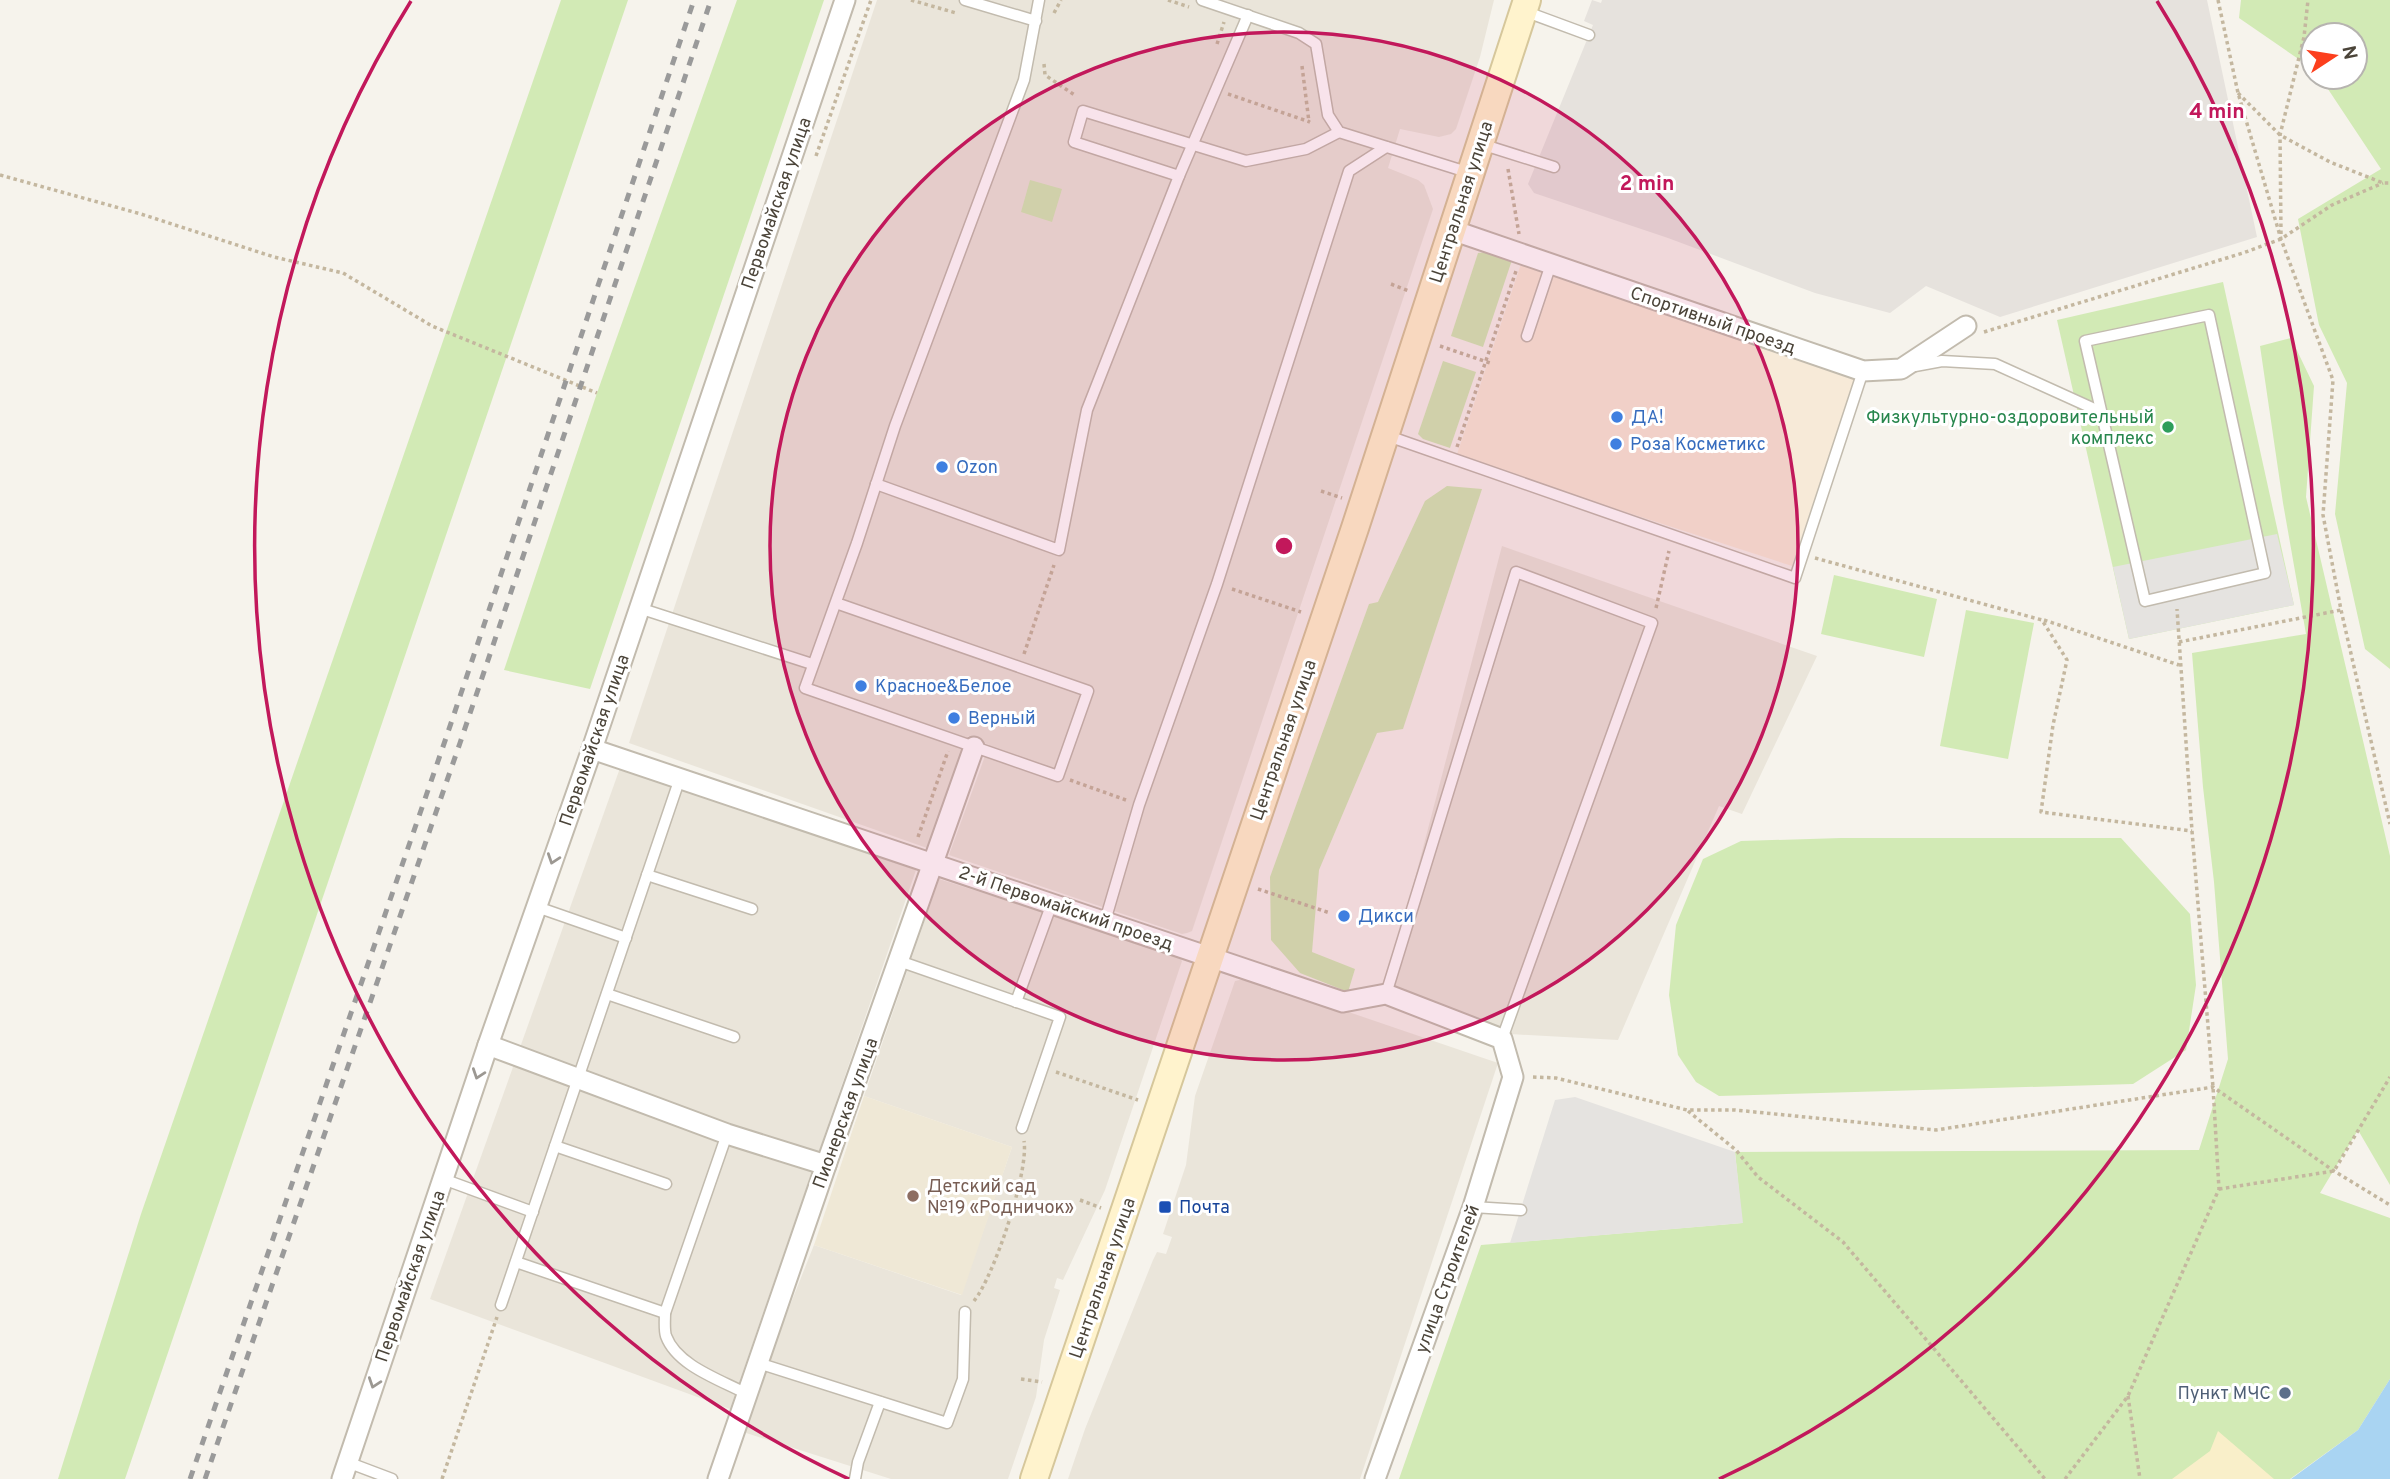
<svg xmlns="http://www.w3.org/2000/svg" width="2390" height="1479" font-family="Overpass,sans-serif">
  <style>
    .residential { fill: #eae5da }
    .commercial { fill: #f7ead8 }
    .industrial { fill: #e6e2dd }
    .education { fill: #efe8d6 }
    .green { fill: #d2eab5 }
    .sand { fill: #f9efc9 }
    .parking { fill: #e5e3e0 }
    .water { fill: #a9d4f2 }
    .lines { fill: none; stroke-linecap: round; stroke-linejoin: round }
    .service-casing { stroke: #c2bbae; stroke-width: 13 }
    .minor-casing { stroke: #c2bbae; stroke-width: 23 }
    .secondary-casing { stroke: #d6c79b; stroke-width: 30 }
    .path { stroke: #c4b79f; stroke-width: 3.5; stroke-dasharray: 3.5 3.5; stroke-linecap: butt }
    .service { stroke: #fff; stroke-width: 10 }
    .minor { stroke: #fff; stroke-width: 19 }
    .secondary { stroke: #fff3cd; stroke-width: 26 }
    .rail { stroke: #9a9a9a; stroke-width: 5; stroke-dasharray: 9 9; stroke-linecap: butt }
    .oneway { stroke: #9c9892 }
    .ring { fill: none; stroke: #c2185b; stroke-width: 3.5 }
    .shop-dot { fill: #3f7fe0; stroke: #fff; stroke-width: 2.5 }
    .leisure-dot { fill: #2e9e5b; stroke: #fff; stroke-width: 2.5 }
    .education-dot { fill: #8d6e63; stroke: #fff; stroke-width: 2.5 }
    .transit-dot { fill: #1a4fb4; stroke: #fff; stroke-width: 2.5 }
    .service-dot { fill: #5c6f8a; stroke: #fff; stroke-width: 2.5 }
    .labels { text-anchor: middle; stroke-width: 6; stroke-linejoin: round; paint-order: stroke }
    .street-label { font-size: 18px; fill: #4b4439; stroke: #fff }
    .shop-label { font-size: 18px; fill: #366cbe; stroke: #fff; text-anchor: start }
    .leisure-label { font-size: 18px; fill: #27864d; stroke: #fff; text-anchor: end }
    .education-label { font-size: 18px; fill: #785e54; stroke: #fff; text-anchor: start }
    .transit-label { font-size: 18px; fill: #164399; stroke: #fff; text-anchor: start }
    .service-label { font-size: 18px; fill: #4e5e75; stroke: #fff; text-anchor: end }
    .centre { fill: #c2185b; stroke: #fff; stroke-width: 3.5 }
    .ring-label { font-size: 21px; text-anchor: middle; font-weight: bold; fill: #c2185b; stroke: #fff; stroke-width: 6; stroke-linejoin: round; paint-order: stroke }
  </style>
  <rect width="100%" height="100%" fill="#f6f3ec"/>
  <g class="residential">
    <path d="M877,0H1494L1480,57L1456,129L1451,134L1439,137L1400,129L1388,168L1418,180L1424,185L1433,209L1192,931L1187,933L1182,934L949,855L989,745L968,736L927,848L629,743Z"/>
    <path d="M1502,546L1817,656L1742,814L1719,806L1618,1040L1510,1034L1385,993Z"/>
    <path d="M620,768L916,870L730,1409L430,1299Z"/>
    <path d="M939,879L1176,954L1182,961L1105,1190L1063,1280L1057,1278L1054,1288L1060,1290L1044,1340L1036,1397L1008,1479H891L740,1431L814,1245L961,1295L1012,1147L864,1096Z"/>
    <path d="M1249,978L1498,1063L1360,1479H1068L1085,1429L1153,1260L1157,1252L1166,1254L1172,1237L1163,1234L1186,1165L1195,1096L1235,981Z"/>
  </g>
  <path class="commercial" d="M1523,258L1855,378L1792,566L1456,457Z"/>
  <path class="industrial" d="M1592,0L1601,3L1602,0H2207L2257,237L2000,317L1926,286L1890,313L1815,293L1668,238L1534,193L1528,184L1593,25L1584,21Z"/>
  <path class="education" d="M864,1096L1012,1147L962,1295L814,1245Z"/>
  <g class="green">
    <path d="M561,0H628L125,1479H58L141,1214Z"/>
    <path d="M737,0H824L590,689L504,670L597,393Z"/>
    <path d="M2241,0H2390V669L2365,649L2335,514L2347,383L2319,325L2298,219L2381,169L2320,77H2355V35H2313V69L2239,18Z"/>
    <path d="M1030,180L1062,189L1052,222L1021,212Z"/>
    <path d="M1486,252L1512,260L1483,347L1451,336L1478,253Z"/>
    <path d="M2223,282L2294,605L2129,639L2057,320Z"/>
    <path d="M2291,338L2314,386L2306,497L2390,856V1185L2358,1130L2320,1193L2390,1218V1379L2358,1430L2290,1479H1399L1481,1245L1742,1223L1735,1152L2199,1150L2228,1059L2214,882L2203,787L2192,653L2306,634L2283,503L2260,346Z"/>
    <path d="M1443,361L1476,372L1450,448L1423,439L1418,434Z"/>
    <path d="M1447,486L1482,489L1403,729L1377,733L1319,870L1312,952L1355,969L1348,992L1300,973L1271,940L1270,877L1369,604L1378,602L1425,501Z"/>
    <path d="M1834,575L1937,599L1924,657L1821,634Z"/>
    <path d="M1966,610L2034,623L2008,759L1940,746Z"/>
    <path d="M1841,838H2121L2190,914L2196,985L2186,1050L2133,1084L1719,1096L1696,1082L1678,1055L1669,995L1676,925L1703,859L1741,841Z"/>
  </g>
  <path class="sand" d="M2218,1431L2274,1479H2172L2210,1451Z"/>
  <g class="parking">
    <path d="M2277,534L2294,605L2129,639L2113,567Z"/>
    <path d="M1575,1097L1735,1152L1743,1223L1510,1243L1555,1100Z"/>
  </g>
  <path class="water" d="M2390,1379V1479H2291L2358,1430Z"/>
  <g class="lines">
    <defs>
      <g id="service">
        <path d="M965,0L1036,21"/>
        <path d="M1202,0L1299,33L1316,44L1328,115L1339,132L1470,173"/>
        <path d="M1524,11L1589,35"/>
        <path d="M1481,144L1554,167"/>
        <path d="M1179,176L1074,142L1083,111L1246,161L1306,149L1339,132"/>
        <path d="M2209,315L2265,573L2145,601L2085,341Z"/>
        <path d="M1527,336L1551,264"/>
        <path d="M1915,366L1942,361L1995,364L2101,412"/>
        <path d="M1388,436L1795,578L1863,371"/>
        <path d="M876,484L1059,550L1087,410L1179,176L1248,15"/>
        <path d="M836,603L1088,691L1058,776L805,688L857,543L895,426L1024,80L1039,0"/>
        <path d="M639,608L812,664"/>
        <path d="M647,875L752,909"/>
        <path d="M537,907L626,938"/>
        <path d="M1105,921L1139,805L1217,584L1349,171L1386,147"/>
        <path d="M899,961L1060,1017L1022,1128"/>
        <path d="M607,994L734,1037"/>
        <path d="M1386,994L1516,572L1652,623L1502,1039"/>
        <path d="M1016,1002L1052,903"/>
        <path d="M727,1134L665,1313C665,1320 664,1330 666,1336C677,1366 721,1380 747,1394"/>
        <path d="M555,1146L666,1184"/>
        <path d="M443,1179L533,1212"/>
        <path d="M1473,1207L1521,1210"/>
        <path d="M516,1262L665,1313"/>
        <path d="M501,1305L680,778"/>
        <path d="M758,1363L947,1423L963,1379L965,1312"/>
        <path d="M347,1462L392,1479"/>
        <path d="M855,1479L858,1462L880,1402"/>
      </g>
      <g id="minor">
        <path d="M1452,230L1863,371L1901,369L1966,326"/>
        <path d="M592,749L1343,1002L1386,994L1502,1039L1513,1077L1473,1207L1375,1479"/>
        <path d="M488,1045L727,1134L826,1165"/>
        <path d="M342,1479L488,1045L592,749L845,0"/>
        <path d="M718,1479L826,1165L974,747"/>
      </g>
      <path id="secondary" d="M1034,1479L1355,528L1527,0"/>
    </defs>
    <use href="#service" class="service-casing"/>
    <use href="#minor" class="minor-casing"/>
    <use href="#secondary" class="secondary-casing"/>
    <g class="path">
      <path d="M911,0L956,13"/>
      <path d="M1168,0L1189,7"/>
      <path d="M2218,0L2238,93L2281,239L2333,380L2323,515L2341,610L2390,824"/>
      <path d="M1054,13L1061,0"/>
      <path d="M1217,44L1224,22"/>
      <path d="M1044,64L1045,75L1076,96"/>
      <path d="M1302,66L1309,122"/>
      <path d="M2238,93L2280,135L2330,162L2383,183H2390"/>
      <path d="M1228,94L1310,122"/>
      <path d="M816,156L871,0"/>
      <path d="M1508,169L1519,234"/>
      <path d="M0,175L141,214L274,257L343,273L432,326L597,393"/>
      <path d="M2281,234L2280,135L2304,37L2308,0"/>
      <path d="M1391,284L1409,291"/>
      <path d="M1984,332L2243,253L2281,239L2332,205L2383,183"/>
      <path d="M1440,346L1490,363"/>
      <path d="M1457,447L1516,271"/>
      <path d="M1321,491L1342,498"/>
      <path d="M1815,558L2042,620L2067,660L2053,725L2041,812L2192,831"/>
      <path d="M1232,589L1301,612"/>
      <path d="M1656,608L1669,551"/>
      <path d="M2044,620L2179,665"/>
      <path d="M2179,642L2341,610"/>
      <path d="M1024,654L1054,565"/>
      <path d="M1070,780L1126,800"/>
      <path d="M918,837L948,751"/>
      <path d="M1258,889L1330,913"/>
      <path d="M1056,1072L1138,1100"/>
      <path d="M1533,1077L1556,1078L1687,1110H1735L1936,1130L2213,1087L2334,1171L2390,1205"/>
      <path d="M1688,1111L1736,1150L1758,1177L1843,1242L2045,1479"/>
      <path d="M2219,1189L2334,1171L2390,1077"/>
      <path d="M1080,1200L1101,1208"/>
      <path d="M974,1301C994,1276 1029,1172 1024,1141"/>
      <path d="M1021,1379L1042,1382"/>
      <path d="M2128,1396L2140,1479"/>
      <path d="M442,1479L497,1317"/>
      <path d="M2065,1479L2128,1396L2219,1189L2213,1087L2192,831L2177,609"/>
    </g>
    <use href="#service" class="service"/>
    <use href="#minor" class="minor"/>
    <use href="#secondary" class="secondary"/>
    <g class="rail">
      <path d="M190,1479L446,738L694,0"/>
      <path d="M205,1479L460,743L711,0"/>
    </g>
  </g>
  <defs><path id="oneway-chevron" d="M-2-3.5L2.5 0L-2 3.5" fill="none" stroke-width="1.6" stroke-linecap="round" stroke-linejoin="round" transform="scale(1.75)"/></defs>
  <g class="oneway">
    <use href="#oneway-chevron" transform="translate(553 859) rotate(109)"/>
    <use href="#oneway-chevron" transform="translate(478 1074) rotate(109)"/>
    <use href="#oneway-chevron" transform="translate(374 1383) rotate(109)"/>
  </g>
  <circle cx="1284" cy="546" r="514" fill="#c2185b" fill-opacity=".12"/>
  <g class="ring">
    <circle cx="1284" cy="546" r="514"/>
    <path d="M849 1479A1029 1029 0 0 1 411 1M2157 1A1029 1029 0 0 1 1719 1479"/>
  </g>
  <g class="shop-dot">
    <circle cx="1617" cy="417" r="7"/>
    <circle cx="1616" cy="444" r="7"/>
    <circle cx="942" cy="467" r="7"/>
    <circle cx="861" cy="686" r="7"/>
    <circle cx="954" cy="718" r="7"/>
    <circle cx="1344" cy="916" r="7"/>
  </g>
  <circle class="leisure-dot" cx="2168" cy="427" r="7"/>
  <circle class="education-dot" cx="913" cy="1196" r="7"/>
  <rect class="transit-dot" x="1158" y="1200" width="14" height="14" rx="3.5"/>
  <circle class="service-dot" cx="2285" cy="1393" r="7"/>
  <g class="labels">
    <g class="street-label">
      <text transform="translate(1461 202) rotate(-72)" y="6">Центральная улица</text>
      <text transform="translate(776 203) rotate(-71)" y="6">Первомайская улица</text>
      <text transform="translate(1713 320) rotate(19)" y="6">Спортивный проезд</text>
      <text transform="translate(594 740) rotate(-71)" y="6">Первомайская улица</text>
      <text transform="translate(1283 740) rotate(-71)" y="6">Центральная улица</text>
      <text transform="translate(1066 908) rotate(19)" y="6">2-й Первомайский проезд</text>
      <text transform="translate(845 1113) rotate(-70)" y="6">Пионерская улица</text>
      <text transform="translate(410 1276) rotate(-71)" y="6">Первомайская улица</text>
      <text transform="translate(1102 1278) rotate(-71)" y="6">Центральная улица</text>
      <text transform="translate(1447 1279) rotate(-70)" y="6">улица Строителей</text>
    </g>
    <g class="shop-label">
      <text x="1631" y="423">ДА!</text>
      <text x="1630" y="450">Роза Косметикс</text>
      <text x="956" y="473">Ozon</text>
      <text x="875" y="692">Красное&amp;Белое</text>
      <text x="968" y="724">Верный</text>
      <text x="1358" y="922">Дикси</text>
    </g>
    <g class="leisure-label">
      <text x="2154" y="423">Физкультурно-оздоровительный<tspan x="2154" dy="21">комплекс</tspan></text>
    </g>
    <g class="education-label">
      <text x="927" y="1192">Детский сад<tspan x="927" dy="21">№19 «Родничок»</tspan></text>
    </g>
    <g class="transit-label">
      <text x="1179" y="1213">Почта</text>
    </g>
    <g class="service-label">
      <text x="2271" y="1399">Пункт МЧС</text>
    </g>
  </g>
  <circle cx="1284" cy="546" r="10" class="centre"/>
  <g class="ring-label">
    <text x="2217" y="118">4 min</text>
    <text x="1647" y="190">2 min</text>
  </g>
  <g transform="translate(2334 56) rotate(78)"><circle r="33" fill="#ffffff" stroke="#b7b4b0" stroke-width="2"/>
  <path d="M0-5L12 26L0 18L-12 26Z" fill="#fc3f1d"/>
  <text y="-10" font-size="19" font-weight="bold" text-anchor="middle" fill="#4b4439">N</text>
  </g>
</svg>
